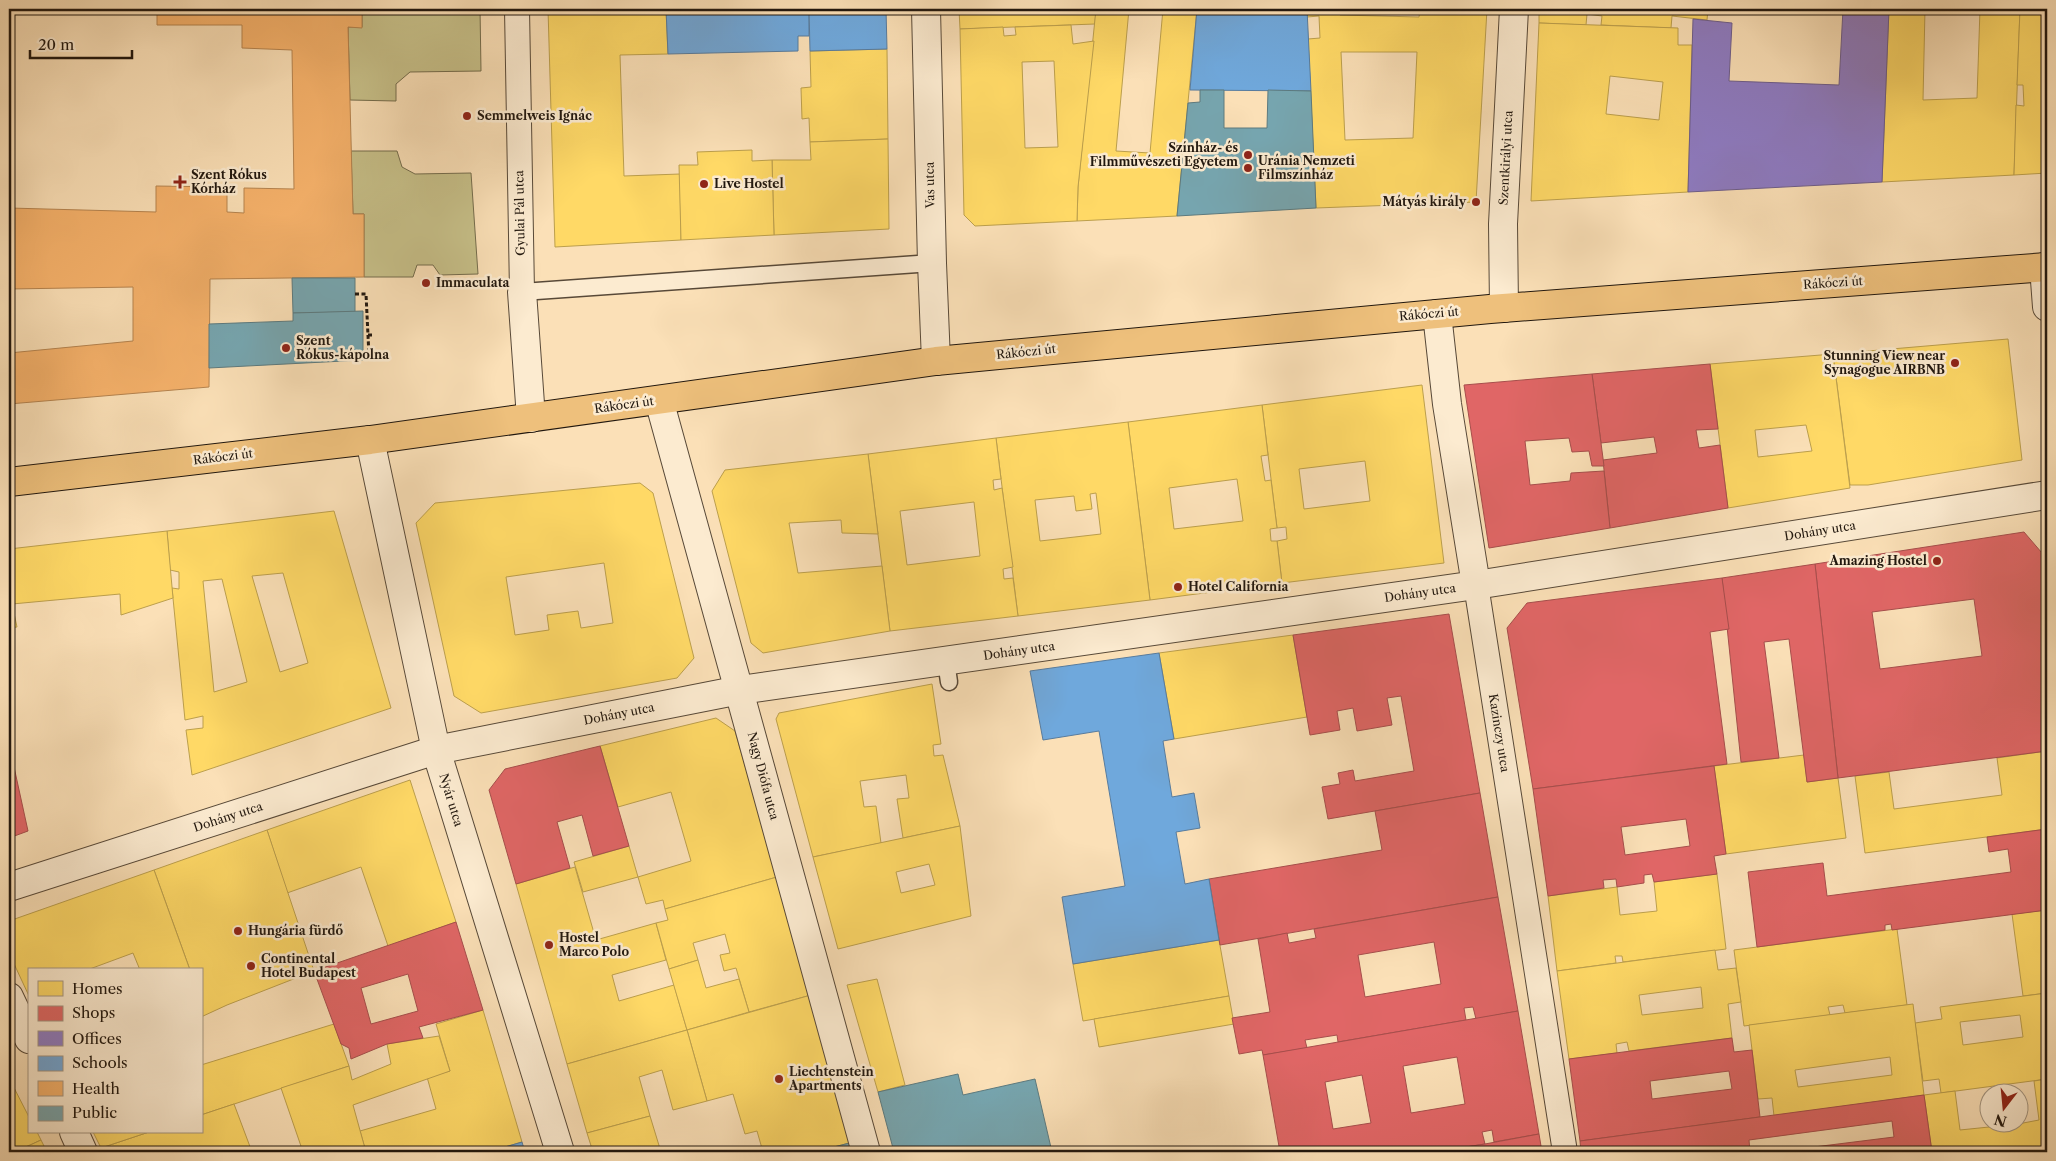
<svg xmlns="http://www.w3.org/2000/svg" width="2056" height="1161" font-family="'Libre Caslon Text',serif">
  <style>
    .green { fill: #c7c089; stroke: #746c4c }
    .homes { fill: #ffd966; stroke: #bc9f4c; fill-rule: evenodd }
    .shops { fill: #e06666; stroke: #a74e4c; fill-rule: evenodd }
    .offices { fill: #8e7cc3; stroke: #6d5e8d }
    .schools { fill: #6fa8dc; stroke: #587c9e }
    .health { fill: #f6b26b; stroke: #b6844f }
    .public { fill: #76a5af; stroke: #5c7a7f }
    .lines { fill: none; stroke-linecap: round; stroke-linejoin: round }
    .service-casing { stroke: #584938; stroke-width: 19 }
    .pedestrian-casing { stroke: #584938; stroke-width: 26 }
    .minor-casing { stroke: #584938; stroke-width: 30 }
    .tertiary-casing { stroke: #584938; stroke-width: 30 }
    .primary-casing { stroke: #21170e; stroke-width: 30 }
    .path { stroke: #21170e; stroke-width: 3; stroke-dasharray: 4 2.5; stroke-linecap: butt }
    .service { stroke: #fcebd0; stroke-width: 16 }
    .pedestrian { stroke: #fcebd0; stroke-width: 24 }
    .minor { stroke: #fcebd0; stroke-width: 28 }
    .tertiary { stroke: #fcebd0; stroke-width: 28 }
    .primary { stroke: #eec07c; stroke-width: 28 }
    .poi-dot { fill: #8f2418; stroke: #fcebd0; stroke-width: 2 }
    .labels { text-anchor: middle; stroke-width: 5; stroke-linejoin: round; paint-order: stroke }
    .poi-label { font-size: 12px; font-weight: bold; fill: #21170e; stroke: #fcebd0; text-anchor: start }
    .street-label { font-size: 12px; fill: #21170e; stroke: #fcebd0 }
  </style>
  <rect width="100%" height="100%" fill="#fbe0b7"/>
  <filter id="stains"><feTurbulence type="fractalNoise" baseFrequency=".004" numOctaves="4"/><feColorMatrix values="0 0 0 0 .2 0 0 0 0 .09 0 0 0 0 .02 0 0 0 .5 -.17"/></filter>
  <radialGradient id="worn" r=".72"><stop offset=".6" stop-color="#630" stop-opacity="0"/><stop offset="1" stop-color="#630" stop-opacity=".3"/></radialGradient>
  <g class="green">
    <path d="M362,9H480L481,71L410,72L396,84V101L350,100L348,27H362Z"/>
    <path d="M351,151H397L402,167L415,174L471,173L478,274L440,275L433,265H417L413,277H364V214H353Z"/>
  </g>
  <g class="homes">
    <path d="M548,9H666L668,54L620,55L624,176L680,174L681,240L555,247Z"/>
    <path d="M959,9H1096L1095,24L960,29Z"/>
    <path d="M1096,9H1129L1116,151L1150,153L1163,9H1197L1177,216L1077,221L1078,187Z"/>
    <path d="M1307,9H1339L1340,15L1419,17L1420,9H1487L1476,202L1316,208L1308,39L1320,38L1319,16L1307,17ZM1341,52H1417L1413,138L1345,140Z"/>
    <path d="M1539,9H1708L1707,20L1672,16L1671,28L1601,25L1602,16L1587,14L1586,25L1539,23Z"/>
    <path d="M1889,9H1925L1923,100L1977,98L1980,9H2020L2014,175L1882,182Z"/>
    <path d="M2020,9H2047V173L2014,175L2016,105L2024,106L2023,85H2017Z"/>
    <path d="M1539,23L1678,28V45H1692L1688,192L1531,201ZM1610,76L1663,82L1659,120L1606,114Z"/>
    <path d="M1071,25L1073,44L1094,41L1078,187L1077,221L975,226L964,215L960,29L1003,27L1004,36L1016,35L1015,27ZM1054,61L1058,147L1025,148L1022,62Z"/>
    <path d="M887,49L888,139L810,142L809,118L802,119L801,88L811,87L810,51Z"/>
    <path d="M888,139L889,229L774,235L772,160H811L810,142Z"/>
    <path d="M752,150V161L772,160L774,235L681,240L679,165H698L697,152Z"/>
    <path d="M2008,339L2022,460L1868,485H1850L1833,354Z"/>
    <path d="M1833,354L1850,488L1728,508L1710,364ZM1806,425L1812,451L1758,457L1755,430Z"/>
    <path d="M1422,385L1444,563L1282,583L1277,541L1287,539L1286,527L1277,528L1262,405ZM1365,461L1370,501L1304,509L1299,469Z"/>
    <path d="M1262,405L1268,455L1261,456L1265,481L1271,480L1277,528L1270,529L1271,541H1277L1282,583L1150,600L1128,422ZM1237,479L1243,521L1174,529L1169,488Z"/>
    <path d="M1128,422L1150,600L1018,616L996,438ZM1096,493L1101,534L1040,541L1035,500L1074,496L1076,511L1092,509L1090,494Z"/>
    <path d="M996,438L1001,479L993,480L994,490L1002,488L1013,567L1003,569L1004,579L1013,578L1018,616L890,631L868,454ZM974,502L980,556L907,565L900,511Z"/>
    <path d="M868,454L878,534L842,533L841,520L789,523L798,573L882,566L890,631L763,653L751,643L712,491L725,470Z"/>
    <path d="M640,483L653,493L694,658L677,678L481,713L454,696L416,523L435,503ZM604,563L613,623L581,628L578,611L547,615L549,630L515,635L506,577Z"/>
    <path d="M334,511L391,708L192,775L186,730L203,728V716L185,720L172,588L179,589V572L170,570L167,531ZM283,573L308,663L280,672L252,576ZM222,579L247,682L214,692L203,581Z"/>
    <path d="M167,531L173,598L121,615L120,594L12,604L17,627L9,628V549Z"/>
    <path d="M1293,635L1307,717L1174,739L1159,653Z"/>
    <path d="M932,684L941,744L933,745L934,756L943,755L960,826L903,838L897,799L909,798L906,775L860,781L864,807L876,806L881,843L813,857L776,719L779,713Z"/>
    <path d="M716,718L735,731L777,877L665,909L663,900L646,904L638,877L691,861L671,792L618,807L600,746Z"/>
    <path d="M2047,751V829L1865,853L1855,776L1889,772L1894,809L2002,795L1997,758Z"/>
    <path d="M1804,755L1807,782L1838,778L1846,838L1726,854L1714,766Z"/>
    <path d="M410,780L456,922L388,946L361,867L287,893L267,830Z"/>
    <path d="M960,826L971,916L838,949L813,857ZM929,864L935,885L901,893L896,872Z"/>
    <path d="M267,830L314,971L227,1005L201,1017V970H190L154,870Z"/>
    <path d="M629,846L638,877L583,892L574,862Z"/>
    <path d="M575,867L596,940L656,923L666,960L612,975L619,1001L674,985L687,1030L567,1064L516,884Z"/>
    <path d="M154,870L190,970H140L133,953L87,970H29V996L9,953V921Z"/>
    <path d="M1717,874L1726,949L1623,962L1622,956H1615L1616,963L1557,971L1548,896L1617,887L1620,915L1657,911L1654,882Z"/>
    <path d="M777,877L811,995L749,1012L736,968L724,971L720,955L730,953L725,934L693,943L698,960L669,969L656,923L668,920L665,909Z"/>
    <path d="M2047,910V993L2023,996L2012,914Z"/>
    <path d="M1897,929L1907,1005L1845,1013L1843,1005L1828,1007L1830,1015L1744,1026L1734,950Z"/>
    <path d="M1219,940L1229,996L1083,1021L1073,964Z"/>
    <path d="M1715,950L1718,970L1736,968L1741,1002L1728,1004L1732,1038L1629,1051L1627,1042L1616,1044L1617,1053L1569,1059L1557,971ZM1701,987L1703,1008L1642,1015L1639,995Z"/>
    <path d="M698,960L706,988L739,979L749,1012L687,1030L669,969Z"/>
    <path d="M877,979L905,1085L878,1092L847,985Z"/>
    <path d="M2047,993V1079L1941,1093L1939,1079L1923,1081L1915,1023L1942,1019L1940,1007ZM2020,1015L2023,1037L1963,1045L1960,1022Z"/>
    <path d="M811,995L853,1142L815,1152H763L757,1131L745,1134L733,1094L707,1101L687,1030Z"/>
    <path d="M1229,996L1234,1024L1099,1047L1094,1019Z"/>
    <path d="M1913,1004L1924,1095L1774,1116L1772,1098L1758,1099L1749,1025ZM1890,1057L1892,1075L1798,1087L1795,1070Z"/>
    <path d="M483,1010L522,1142L488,1152H366L360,1131L436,1109L427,1077L450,1071L436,1024Z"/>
    <path d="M334,1024L349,1066L201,1115V1065Z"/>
    <path d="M687,1030L707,1101L673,1110L662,1070L639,1077L650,1116L587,1133L567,1064Z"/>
    <path d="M439,1036L450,1071L353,1105L366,1152H303L281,1088L349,1066L352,1080L391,1064L387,1044Z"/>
    <path d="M9,1078L29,1117V1132H37L41,1140L15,1152H9Z"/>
    <path d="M2047,1079V1152H1932L1924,1095L1955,1091L1960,1130L2018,1124L2039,1120L2034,1081Z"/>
    <path d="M234,1104L252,1152H103L101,1148L149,1132H201V1115Z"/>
    <path d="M650,1116L661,1152H593L587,1133Z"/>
    <path d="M93,1132H149L101,1148Z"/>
    <path d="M41,1140L47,1152H15Z"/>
  </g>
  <g class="shops">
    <path d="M1710,364L1718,429L1696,430L1699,448L1720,445L1728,508L1610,528L1603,460L1657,453L1654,437L1601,443L1592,374Z"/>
    <path d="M1592,374L1604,466H1592L1589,451L1572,452L1569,438L1525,441L1530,485L1570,481L1571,473L1604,471L1610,528L1489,548L1464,385Z"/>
    <path d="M2024,532L2042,553L2047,595V751L1838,778L1815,564ZM1974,599L1982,656L1880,669L1872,612Z"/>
    <path d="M1815,564L1838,778L1807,782L1789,639L1764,642L1779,758L1741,762L1722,578Z"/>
    <path d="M1722,578L1729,629L1710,632L1727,764L1533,789L1507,628L1527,603Z"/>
    <path d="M1449,614L1480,793L1328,819L1322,787L1340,784L1338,773L1353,770L1355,781L1414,771L1401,696L1387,698L1392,725L1357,731L1353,708L1337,711L1340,730L1310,735L1293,635Z"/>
    <path d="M10,692L13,709L9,710V693Z"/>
    <path d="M9,744L28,831L9,838Z"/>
    <path d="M600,746L629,846L593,856L582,815L557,822L570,868L516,884L489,790L505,769Z"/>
    <path d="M1714,766L1726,854L1714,856L1717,874L1654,882L1652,874L1644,875V883L1617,887L1616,879L1603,880L1604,888L1548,896L1533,789ZM1686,819L1690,846L1625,855L1621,827Z"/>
    <path d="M1480,793L1498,897L1220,945L1209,879L1382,850L1375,811Z"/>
    <path d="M2047,829V910L1892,930L1891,924L1885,925V930L1757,947L1748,872L1823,863L1827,896L2011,872L2008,849L1989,852L1987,837Z"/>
    <path d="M1498,897L1518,1011L1476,1019L1473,1007L1464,1008L1466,1020L1338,1042L1337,1035L1305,1040L1307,1048L1263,1055L1262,1050L1239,1054L1232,1018L1270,1012L1258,939L1287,933L1289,943L1316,938L1314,929ZM1434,942L1441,984L1365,997L1358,955Z"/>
    <path d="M456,922L483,1010L419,1027L423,1038L387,1044L351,1059L349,1048L341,1044L314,971ZM408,974L418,1011L371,1024L361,988Z"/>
    <path d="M1518,1011L1539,1134L1494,1142L1492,1130L1482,1132L1485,1144L1434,1152H1280L1263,1055ZM1457,1057L1465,1104L1411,1113L1403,1066ZM1362,1075L1371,1123L1333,1129L1325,1082Z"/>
    <path d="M1732,1038L1734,1052L1752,1050L1760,1117L1580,1141L1569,1059ZM1729,1071L1732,1089L1652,1099L1650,1081Z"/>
    <path d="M1924,1095L1932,1152H1774L1894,1137L1892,1121L1749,1140L1750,1152H1581L1580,1141Z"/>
    <path d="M1539,1134L1542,1152H1434L1485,1144Z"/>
  </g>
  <path class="offices" d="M1843,9H1889L1882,182L1688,192L1693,19L1732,23L1729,81L1839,85Z"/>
  <g class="schools">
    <path d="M666,9H809V36H798V51L668,54Z"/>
    <path d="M809,9H886L887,49L810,51Z"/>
    <path d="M1197,9H1307L1311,91L1190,90Z"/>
    <path d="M1159,653L1174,739L1163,741L1172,797L1194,793L1200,828L1176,832L1185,884L1209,879L1219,940L1073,964L1062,897L1125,886L1099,731L1043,740L1030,671Z"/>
    <path d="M522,1142L525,1152H488Z"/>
  </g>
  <path class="health" d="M157,9H362V28L348,27L353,214H364V277L210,279L209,387L9,404V353L133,341V287L9,289V208L156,212V186L227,187V212L244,213V188L294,189L292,50L242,48V25H157Z"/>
  <g class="public">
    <path d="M1200,90H1224V128H1267L1268,90L1311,91L1316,208L1177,216L1188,103L1200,102Z"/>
    <path d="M292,278H355V312L293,313Z"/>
    <path d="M363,311V360L209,368V324L293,321V313Z"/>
    <path d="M958,1074L963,1095L1035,1079L1052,1152H894L878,1092Z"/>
    <path d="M853,1142L856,1152H815Z"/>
  </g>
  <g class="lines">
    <defs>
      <g id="service">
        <path d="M522,292L932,263"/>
        <path d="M946,661L949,682"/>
      </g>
      <g id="pedestrian">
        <path d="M517,9L522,292"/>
        <path d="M1476,585L1565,1152"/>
      </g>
      <g id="minor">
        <path d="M926,9L932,263L936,361"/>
        <path d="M522,292L531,418"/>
        <path d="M1504,308L1503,224L1514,9"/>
        <path d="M1437,314L1447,404L1476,585"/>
        <path d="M659,400L866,1152"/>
        <path d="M370,440L436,750L560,1152"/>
        <path d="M9,887L436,750L740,690L1476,585L2047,495"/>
        <path d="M9,997L29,1039"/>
        <path d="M74,1132L83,1152"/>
      </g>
      <path id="tertiary" d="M2044,267L2047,307"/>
      <path id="primary" d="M9,482L370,440L936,361L1490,309L2047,267"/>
    </defs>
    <use href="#service" class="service-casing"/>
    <use href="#pedestrian" class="pedestrian-casing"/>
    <use href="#minor" class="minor-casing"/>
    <use href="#tertiary" class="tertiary-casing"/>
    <use href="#primary" class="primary-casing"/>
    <g class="path">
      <path d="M355,294H366L369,356L375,355"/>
      <path d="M368,335H374"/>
    </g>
    <use href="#service" class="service"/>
    <use href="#pedestrian" class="pedestrian"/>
    <use href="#minor" class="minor"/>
    <use href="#tertiary" class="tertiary"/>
    <use href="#primary" class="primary"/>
  </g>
  <g class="poi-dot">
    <circle cx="467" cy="116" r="5"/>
    <circle cx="1248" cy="155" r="5"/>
    <circle cx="1248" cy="168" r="5"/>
    <path d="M177.5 174.5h5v5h5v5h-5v5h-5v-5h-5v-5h5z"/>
    <circle cx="704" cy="184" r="5"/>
    <circle cx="1476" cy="202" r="5"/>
    <circle cx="426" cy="283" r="5"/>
    <circle cx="286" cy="348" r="5"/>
    <circle cx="1955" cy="363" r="5"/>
    <circle cx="1937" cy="561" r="5"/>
    <circle cx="1178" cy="587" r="5"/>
    <circle cx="238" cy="931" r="5"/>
    <circle cx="549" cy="945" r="5"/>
    <circle cx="251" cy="966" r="5"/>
    <circle cx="779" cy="1079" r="5"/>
  </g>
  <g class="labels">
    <g class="poi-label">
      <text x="477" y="120">Semmelweis Ignác</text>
      <text x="1238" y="152" text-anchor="end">Színház- és<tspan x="1238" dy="14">Filmművészeti Egyetem</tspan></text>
      <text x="1258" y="165">Uránia Nemzeti<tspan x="1258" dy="14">Filmszínház</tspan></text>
      <text x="191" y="179">Szent Rókus<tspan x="191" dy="14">Kórház</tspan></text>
      <text x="714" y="188">Live Hostel</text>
      <text x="1466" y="206" text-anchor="end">Mátyás király</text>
      <text x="436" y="287">Immaculata</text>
      <text x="296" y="345">Szent<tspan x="296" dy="14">Rókus-kápolna</tspan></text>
      <text x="1945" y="360" text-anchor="end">Stunning View near<tspan x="1945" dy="14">Synagogue AIRBNB</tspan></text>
      <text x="1927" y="565" text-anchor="end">Amazing Hostel</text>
      <text x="1188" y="591">Hotel California</text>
      <text x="248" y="935">Hungária fürdő</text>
      <text x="559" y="942">Hostel<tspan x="559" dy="14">Marco Polo</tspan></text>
      <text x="261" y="963">Continental<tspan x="261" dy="14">Hotel Budapest</tspan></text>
      <text x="789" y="1076">Liechtenstein<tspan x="789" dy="14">Apartments</tspan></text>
    </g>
    <g class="street-label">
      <text transform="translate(1506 158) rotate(-87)" y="4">Szentkirályi utca</text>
      <text transform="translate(930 185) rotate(-91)" y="4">Vas utca</text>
      <text transform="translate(520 213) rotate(-91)" y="4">Gyulai Pál utca</text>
      <text transform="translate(1833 283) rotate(-4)" y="4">Rákóczi út</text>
      <text transform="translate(1429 314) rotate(-5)" y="4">Rákóczi út</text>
      <text transform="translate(1026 352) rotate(-6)" y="4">Rákóczi út</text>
      <text transform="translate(624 405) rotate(-8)" y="4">Rákóczi út</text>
      <text transform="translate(223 457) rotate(-7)" y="4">Rákóczi út</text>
      <text transform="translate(1820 531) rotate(-9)" y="4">Dohány utca</text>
      <text transform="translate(1420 593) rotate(-8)" y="4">Dohány utca</text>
      <text transform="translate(1019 651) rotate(-8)" y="4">Dohány utca</text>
      <text transform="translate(619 714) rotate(-11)" y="4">Dohány utca</text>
      <text transform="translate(1499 733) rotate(81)" y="4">Kazinczy utca</text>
      <text transform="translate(763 776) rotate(75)" y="4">Nagy Diófa utca</text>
      <text transform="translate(451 800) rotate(73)" y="4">Nyár utca</text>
      <text transform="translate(228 817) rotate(-18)" y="4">Dohány utca</text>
    </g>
  </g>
  <rect width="2056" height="1161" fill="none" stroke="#fbe0b7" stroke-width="30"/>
  <rect x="10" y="10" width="2036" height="1141" fill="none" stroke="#21170e" stroke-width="2.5"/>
  <rect x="15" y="15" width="2026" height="1131" fill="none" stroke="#21170e"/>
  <rect x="28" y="968" width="175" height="165" fill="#fcebd0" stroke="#a49682"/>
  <rect x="38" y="981" width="25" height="15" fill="#ffd966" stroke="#a49682"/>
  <text x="72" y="994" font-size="15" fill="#21170e">Homes</text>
  <rect x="38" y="1006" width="25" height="15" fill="#e06666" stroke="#a49682"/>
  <text x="72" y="1018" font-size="15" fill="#21170e">Shops</text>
  <rect x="38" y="1031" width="25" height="15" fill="#8e7cc3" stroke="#a49682"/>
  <text x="72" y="1044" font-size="15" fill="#21170e">Offices</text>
  <rect x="38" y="1056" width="25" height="15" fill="#6fa8dc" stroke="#a49682"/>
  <text x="72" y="1068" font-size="15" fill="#21170e">Schools</text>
  <rect x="38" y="1081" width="25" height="15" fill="#f6b26b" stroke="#a49682"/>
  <text x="72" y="1094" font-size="15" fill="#21170e">Health</text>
  <rect x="38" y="1106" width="25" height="15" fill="#76a5af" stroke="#a49682"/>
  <text x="72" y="1118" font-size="15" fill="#21170e">Public</text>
  <g transform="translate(2004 1108) rotate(196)"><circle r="24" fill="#fcebd0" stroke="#a49682"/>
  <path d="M0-4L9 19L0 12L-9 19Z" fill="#8f2418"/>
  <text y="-8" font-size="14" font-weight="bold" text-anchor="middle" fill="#21170e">N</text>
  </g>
  <path d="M30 50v8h102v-8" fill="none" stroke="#21170e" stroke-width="2.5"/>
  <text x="38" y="50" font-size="15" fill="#21170e" stroke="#fcebd0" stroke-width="4" paint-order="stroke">20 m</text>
  <rect width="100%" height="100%" filter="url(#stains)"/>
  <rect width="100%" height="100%" fill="url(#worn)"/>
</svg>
